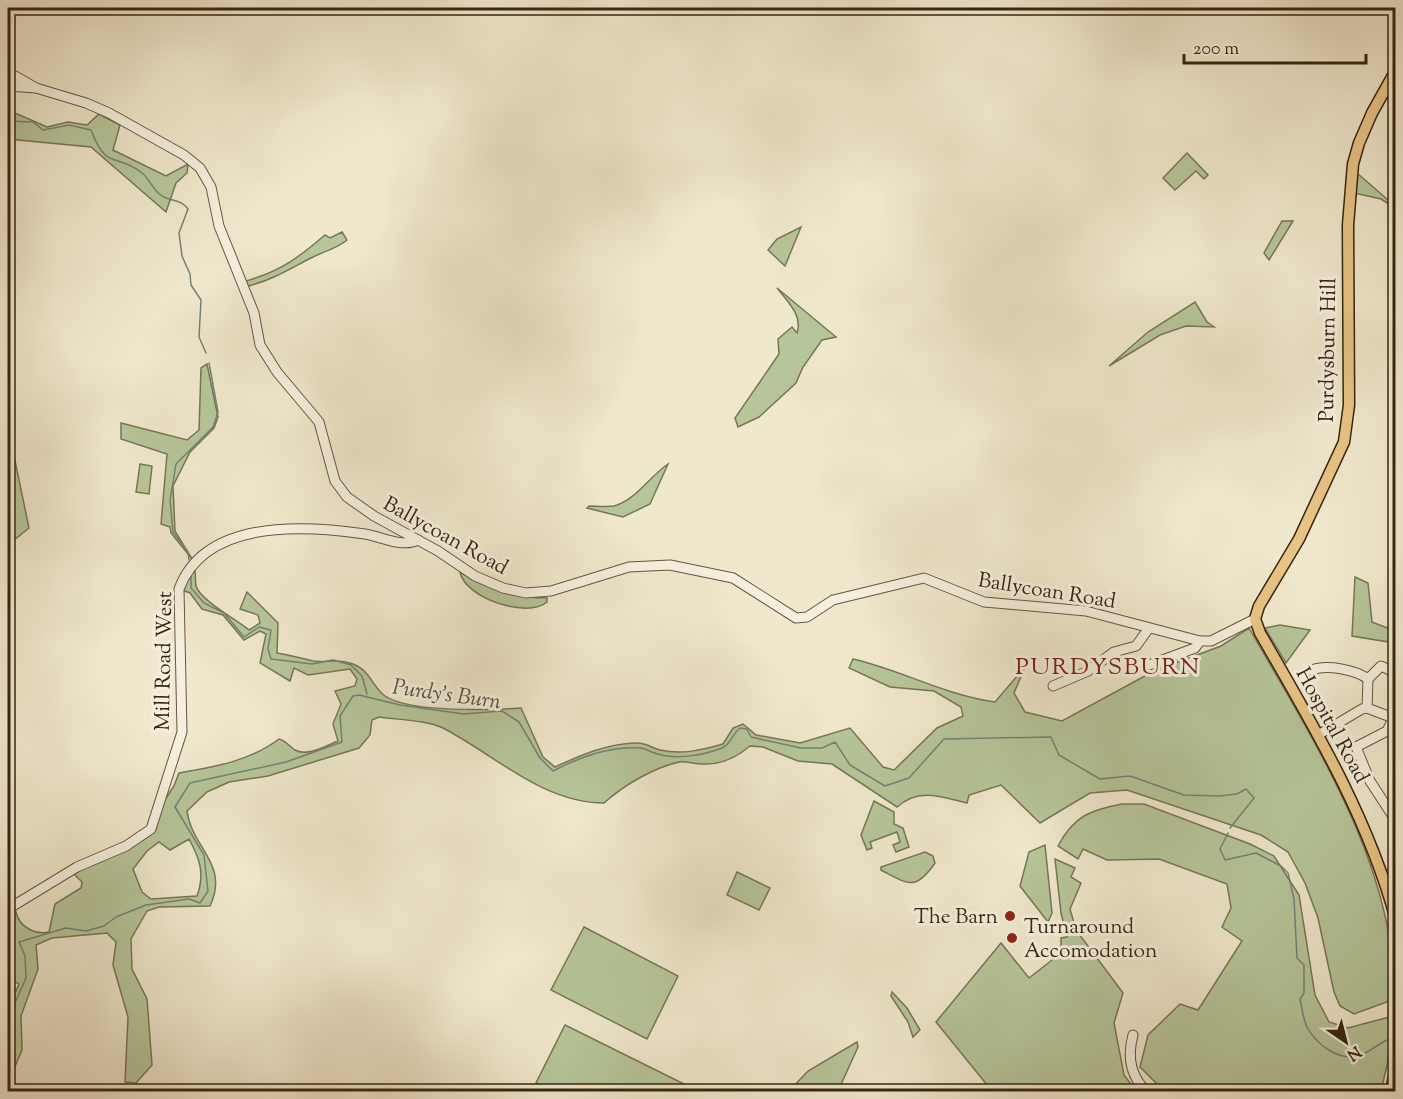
<svg xmlns="http://www.w3.org/2000/svg" width="1403" height="1099" font-family="'Sorts Mill Goudy',serif">
  <style>
    .green { fill: #b6c69a; stroke: #777656; stroke-width: 1.5; fill-rule: evenodd }
    .lines { fill: none; stroke-linecap: round; stroke-linejoin: round }
    .stream { stroke: #738276; stroke-width: 1.5 }
    .minor-casing { stroke: #665640; stroke-width: 11 }
    .major-casing { stroke: #382511; stroke-width: 13 }
    .minor { stroke: #f5f0de; stroke-width: 9 }
    .major { stroke: #e8c486; stroke-width: 10 }
    .poi-dot { fill: #8f2418; stroke: #f5f0de; stroke-width: 2 }
    .labels { text-anchor: middle; stroke-width: 6; stroke-linejoin: round; paint-order: stroke }
    .street-label { font-size: 21px; fill: #382511; stroke: #f5f0de }
    .poi-label { font-size: 21px; fill: #382511; stroke: #f5f0de; text-anchor: end }
    .water-label { font-size: 22px; font-style: italic; fill: #555444; stroke: #f5f0de }
    .quarter-label { font-size: 24px; letter-spacing: 1.5px; fill: #7a1f14; stroke: #f5f0de }
  </style>
  <rect width="100%" height="100%" fill="#f0e8cd"/>
  <filter id="stains"><feTurbulence type="fractalNoise" baseFrequency=".00333" numOctaves="4"/><feColorMatrix values="0 0 0 0 .2 0 0 0 0 .09 0 0 0 0 .02 0 0 0 .5 -.17"/></filter>
  <radialGradient id="worn" r=".72"><stop offset=".6" stop-color="#630" stop-opacity="0"/><stop offset="1" stop-color="#630" stop-opacity=".3"/></radialGradient>
  <g class="green">
    <path d="M8,110L47,127L68,122L87,125L99,114L120,125L113,150L166,176L188,164L187,173L176,183L166,212L91,147L8,139Z"/>
    <path d="M1187,153L1208,175L1204,179L1196,171L1175,190L1163,178Z"/>
    <path d="M1357,173L1395,206V208L1381,199L1354,193Z"/>
    <path d="M1282,221H1293L1269,260L1264,253Z"/>
    <path d="M801,227L785,266L768,250L777,239Z"/>
    <path d="M342,232L347,240C338,248 325,251 313,257C291,268 273,280 248,286L246,281C281,271 298,258 325,235L330,238Z"/>
    <path d="M777,288L836,337L822,340L803,367L796,383L759,417L738,427L735,418L779,354L778,339L792,327L797,333C803,315 787,301 777,288Z"/>
    <path d="M1195,302L1207,322L1214,327L1186,326L1160,335L1109,366L1148,332Z"/>
    <path d="M207,364L218,417L214,428L190,452L173,486L175,531L192,559L171,533L170,527L161,524L167,454L121,439V423L187,440L199,430L201,368Z"/>
    <path d="M8,427L29,528L8,545Z"/>
    <path d="M140,464L152,466L149,494L136,492Z"/>
    <path d="M668,464L650,504L623,517L587,508L589,506C597,506 607,507 614,506C636,500 650,476 668,464Z"/>
    <path d="M194,566C196,573 195,580 196,586C200,600 237,620 249,630L260,623L258,615L240,609L247,592L278,623L277,653C289,655 301,658 313,661C327,663 336,658 353,664C370,670 373,688 385,696C411,713 490,710 521,708L543,757L555,767C581,755 608,743 638,743C646,743 652,748 660,750C682,755 702,750 723,744L733,728L743,724L756,735L800,743L850,728L883,767L894,770L937,728L963,716L961,707L934,691L890,687L849,668L853,659C901,670 945,695 995,702L1025,667L1014,693L1025,712L1062,721L1154,671L1221,646L1249,628C1314,742 1395,864 1395,999L1354,1014L1340,1006L1334,992L1318,918L1305,883L1288,852L1261,835L1127,790L1090,793L1040,823L1001,785L969,795L967,803C942,797 919,787 897,807L832,764L798,761L763,747L750,746C736,758 721,765 702,764C695,764 686,761 679,762C653,768 624,785 604,803C543,803 495,755 443,728C426,720 399,720 379,717L372,720L370,735L359,748L268,776L229,782L207,792L187,811C191,847 230,864 210,906L159,907L147,911L131,939L132,969L147,999L152,1065L136,1083L125,1082L128,1017L113,965L116,942L107,933L52,938L36,945L38,969L21,1016L22,1050L13,1071L8,1076V1065L11,1060L8,1055V1010L19,984L8,978V917L16,912C19,927 35,935 49,932L55,904L81,888L82,882L72,872L138,842L174,786L179,773C214,767 250,761 279,739C286,741 289,746 295,750C307,757 326,746 338,741L333,724L341,704L335,691L355,686L357,679L350,669L308,675L294,668L290,681L260,663L266,634L260,631L244,640L223,615L202,609L190,593L182,590ZM189,839C200,859 205,874 197,896L151,899L142,892L133,869L147,851L159,842L170,850Z"/>
    <path d="M460,572C488,589 514,598 547,598V602C527,619 465,598 460,572Z"/>
    <path d="M1355,577L1368,583L1372,622L1395,631V643L1352,636Z"/>
    <path d="M1280,625L1310,630L1286,663L1265,628Z"/>
    <path d="M874,801L894,812V824L903,828L909,847L896,852L893,845L900,842L897,832L870,842L872,848L867,850L861,835Z"/>
    <path d="M1122,804H1144L1250,844L1274,856L1299,895L1315,995L1329,1022L1348,1028L1393,1016L1388,1061L1381,1091H1164L1140,1067L1148,1035L1180,1004L1198,1010L1242,941L1222,927L1231,908L1227,884L1159,859L1107,860L1083,849L1078,859L1058,846C1074,816 1090,810 1122,804Z"/>
    <path d="M1045,845L1052,913L1048,922L1020,886L1029,852Z"/>
    <path d="M925,852L933,856L935,863C915,892 908,884 881,870V867Z"/>
    <path d="M1055,859L1075,868L1071,877L1081,883L1070,909L1076,930L1123,993L1114,1023L1124,1075L1136,1091H992L936,1022L1001,943L1029,978L1061,953V938L1067,937L1061,913Z"/>
    <path d="M737,872L770,888L759,910L727,895Z"/>
    <path d="M584,927L678,976L647,1039L551,990Z"/>
    <path d="M892,992L907,1008L920,1030L913,1037L908,1022L891,996Z"/>
    <path d="M565,1025L698,1091H553L536,1083Z"/>
    <path d="M857,1042L858,1047L838,1091H789L808,1071Z"/>
  </g>
  <g class="lines">
    <g class="stream">
      <path d="M8,121L33,122L43,130L69,125L91,130C107,172 116,152 142,173C150,179 154,193 164,197C174,202 180,199 188,209L179,233L182,256L190,274L191,285L201,300L199,337L206,353"/>
      <path d="M189,560L188,552L173,532L170,500L176,464L213,427L218,412L209,363"/>
      <path d="M191,576V588L204,603L224,613L244,637L259,627L271,630L268,649L271,659L312,664L333,660L351,665L362,676L367,694"/>
      <path d="M1228,833L1220,849L1225,860L1256,853L1281,866L1288,873L1294,899L1297,958L1304,965V993L1300,999C1302,1008 1303,1019 1307,1027C1316,1044 1338,1061 1358,1056C1371,1053 1383,1038 1396,1037"/>
      <path d="M8,1019L26,978L25,956L19,942L66,928L86,931L104,926L116,917L146,905L189,899L200,903L208,891L204,855L175,807L190,783L286,762L342,742L340,716L353,696L359,695L400,705L464,714L502,711L519,722L540,758L553,771C580,757 609,746 641,748C647,749 652,753 658,754C677,760 704,755 722,748C731,744 732,734 740,728L747,729L751,737L801,748H822L835,742L850,765L885,786L909,778L944,739L1051,737L1059,755L1100,779L1130,776L1184,795L1219,796L1237,794L1246,789L1254,798L1230,828"/>
    </g>
    <defs>
      <g id="minor">
        <path d="M8,72L36,88L86,103L109,113L184,155L200,168L211,187L219,226L254,313L260,345L277,372L319,422L335,481L347,497L374,516L438,551L475,576L503,588L526,593L551,591L629,567L670,565L733,578L796,618L807,617L833,600L924,578L984,602L1086,611L1200,641H1211L1255,619"/>
        <path d="M8,86L36,88"/>
        <path d="M1149,665L1195,648L1200,641"/>
        <path d="M1312,670C1327,664 1356,670 1368,679"/>
        <path d="M1053,686L1088,671L1114,652L1136,646L1149,628"/>
        <path d="M1367,708L1368,679L1381,666L1396,673"/>
        <path d="M1393,719L1387,731L1356,747L1370,781L1396,821"/>
        <path d="M1318,735L1362,709L1367,708L1396,719"/>
        <path d="M8,909L77,867L126,846L151,829L182,732L179,589C205,519 304,525 365,534C382,537 402,548 418,540"/>
        <path d="M1133,1035C1127,1057 1130,1076 1147,1092"/>
      </g>
      <g id="major">
        <path d="M1396,70L1372,113L1359,143L1353,164L1348,225L1349,405L1344,442L1299,539L1259,606L1255,619L1260,633C1313,725 1368,816 1396,920"/>
        <path d="M1391,1092L1396,1066"/>
      </g>
    </defs>
    <use href="#minor" class="minor-casing"/>
    <use href="#major" class="major-casing"/>
    <use href="#minor" class="minor"/>
    <use href="#major" class="major"/>
  </g>
  <g class="poi-dot">
    <circle cx="1010" cy="916" r="6"/>
    <circle cx="1012" cy="938" r="6"/>
  </g>
  <g class="labels">
    <g class="street-label">
      <text transform="translate(1327 350) rotate(-89)" y="7">Purdysburn Hill</text>
      <text transform="translate(446 535) rotate(29)" y="7">Ballycoan Road</text>
      <text transform="translate(1047 590) rotate(9)" y="7">Ballycoan Road</text>
      <text transform="translate(163 661) rotate(-89)" y="7">Mill Road West</text>
      <text transform="translate(1333 725) rotate(61)" y="7">Hospital Road</text>
    </g>
    <g class="poi-label">
      <text x="998" y="923">The Barn</text>
      <text x="1024" y="933" text-anchor="start">Turnaround<tspan x="1024" dy="24">Accomodation</tspan></text>
    </g>
    <g class="water-label">
      <text transform="translate(447 693) rotate(8)" y="8">Purdy's Burn</text>
    </g>
    <g class="quarter-label">
      <text x="1108" y="674">PURDYSBURN</text>
    </g>
  </g>
  <rect width="1403" height="1099" fill="none" stroke="#f0e8cd" stroke-width="30"/>
  <rect x="9" y="9" width="1385" height="1081" fill="none" stroke="#382511" stroke-width="3"/>
  <rect x="15" y="15" width="1373" height="1069" fill="none" stroke="#382511" stroke-width="1.5"/>
  <g transform="translate(1346 1042) rotate(145)" stroke="#f5f0de" stroke-width="4.5" paint-order="stroke">
  <path d="M0-4.5L10 22L0 15L-10 22Z" fill="#382511"/>
  <text y="-9" font-size="16" font-weight="bold" text-anchor="middle" fill="#382511">N</text>
  </g>
  <path d="M1184 54v9h182v-9" fill="none" stroke="#382511" stroke-width="3"/>
  <text x="1193" y="54" font-size="18" fill="#382511" stroke="#f5f0de" stroke-width="4.5" paint-order="stroke">200 m</text>
  <rect width="100%" height="100%" filter="url(#stains)"/>
  <rect width="100%" height="100%" fill="url(#worn)"/>
</svg>
